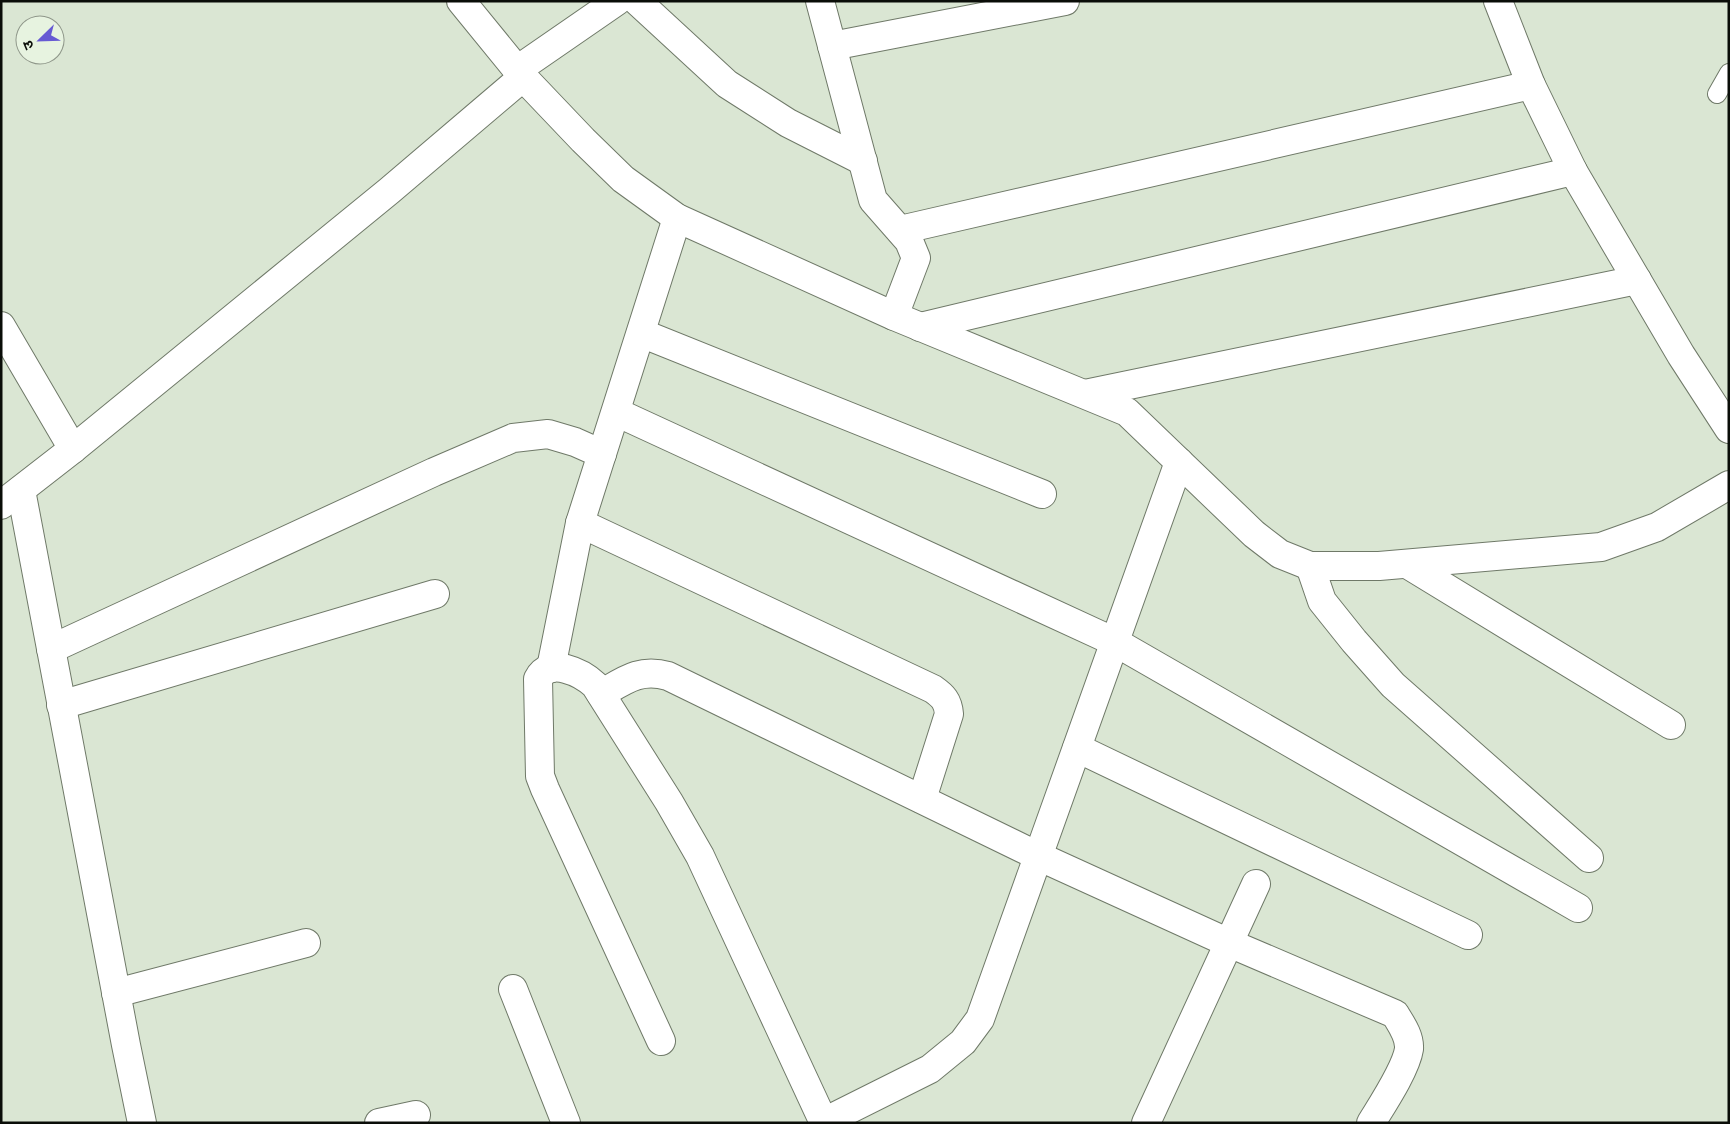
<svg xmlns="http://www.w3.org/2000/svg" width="1730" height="1124" font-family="Figtree,'Noto Sans Devanagari',sans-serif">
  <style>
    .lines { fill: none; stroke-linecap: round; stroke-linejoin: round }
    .service-casing { stroke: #6f7968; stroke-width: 20 }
    .minor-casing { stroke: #6f7968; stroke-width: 30 }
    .tertiary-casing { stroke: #6f7968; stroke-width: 30 }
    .service { stroke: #fff; stroke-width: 18 }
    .minor { stroke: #fff; stroke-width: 28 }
    .tertiary { stroke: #fff; stroke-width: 28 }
  </style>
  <rect width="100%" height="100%" fill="#dae6d3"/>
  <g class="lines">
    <defs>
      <path id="service" d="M1717,94L1729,73"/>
      <g id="minor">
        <path d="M461,1L523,77L583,140L623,179L677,218L894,316L1127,412L1254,534L1280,554L1310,566H1379L1601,547L1657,527L1729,485"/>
        <path d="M637,1L727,84L788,123L863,161"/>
        <path d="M820,1L873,200L909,241L916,258L894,316"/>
        <path d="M832,46L1065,1"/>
        <path d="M517,70L617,1"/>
        <path d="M900,230L1531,85"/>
        <path d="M1,326L73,449"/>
        <path d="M920,327L1573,171"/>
        <path d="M641,333L1042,494"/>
        <path d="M1085,394L1637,280"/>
        <path d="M616,412L1115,642L1578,908"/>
        <path d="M21,490L126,1045L142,1123"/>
        <path d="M1,505L73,449L389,191L523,77"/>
        <path d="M580,523L933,689C943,696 948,701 949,714L922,799"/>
        <path d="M1407,564L1671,725"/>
        <path d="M1310,566L1322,601L1354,641L1393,685L1589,858"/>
        <path d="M51,649L434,472L513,438L548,434L575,442L602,454"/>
        <path d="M551,668L580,523L677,218"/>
        <path d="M601,694C625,680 640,668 668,676L1038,856L1229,943L1395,1014C1401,1024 1410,1036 1409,1049C1406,1069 1382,1105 1371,1123"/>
        <path d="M61,705L435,594"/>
        <path d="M1077,748L1468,935"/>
        <path d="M513,989L566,1123"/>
        <path d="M116,993L306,943"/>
        <path d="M661,1041L545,789L540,776L538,679C549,656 582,673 595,685L669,802L700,856L824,1123"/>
        <path d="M379,1123L416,1115"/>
        <path d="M822,1123L930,1069L963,1042L980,1019L1179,462"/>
        <path d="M1146,1123L1256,884"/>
      </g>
      <path id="tertiary" d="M1498,1L1531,85L1573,171L1681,355L1729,429"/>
    </defs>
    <use href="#service" class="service-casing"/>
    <use href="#minor" class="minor-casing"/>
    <use href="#tertiary" class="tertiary-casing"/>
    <use href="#service" class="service"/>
    <use href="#minor" class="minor"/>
    <use href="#tertiary" class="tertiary"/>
  </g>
  <rect width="1730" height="1124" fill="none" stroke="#0a0d08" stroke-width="5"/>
  <g transform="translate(40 40) rotate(247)"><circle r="24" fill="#e7f3e0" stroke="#8f978a"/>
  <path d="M0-4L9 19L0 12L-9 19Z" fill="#675ad3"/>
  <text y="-8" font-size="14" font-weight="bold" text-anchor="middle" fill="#0a0d08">उ</text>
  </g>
</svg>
